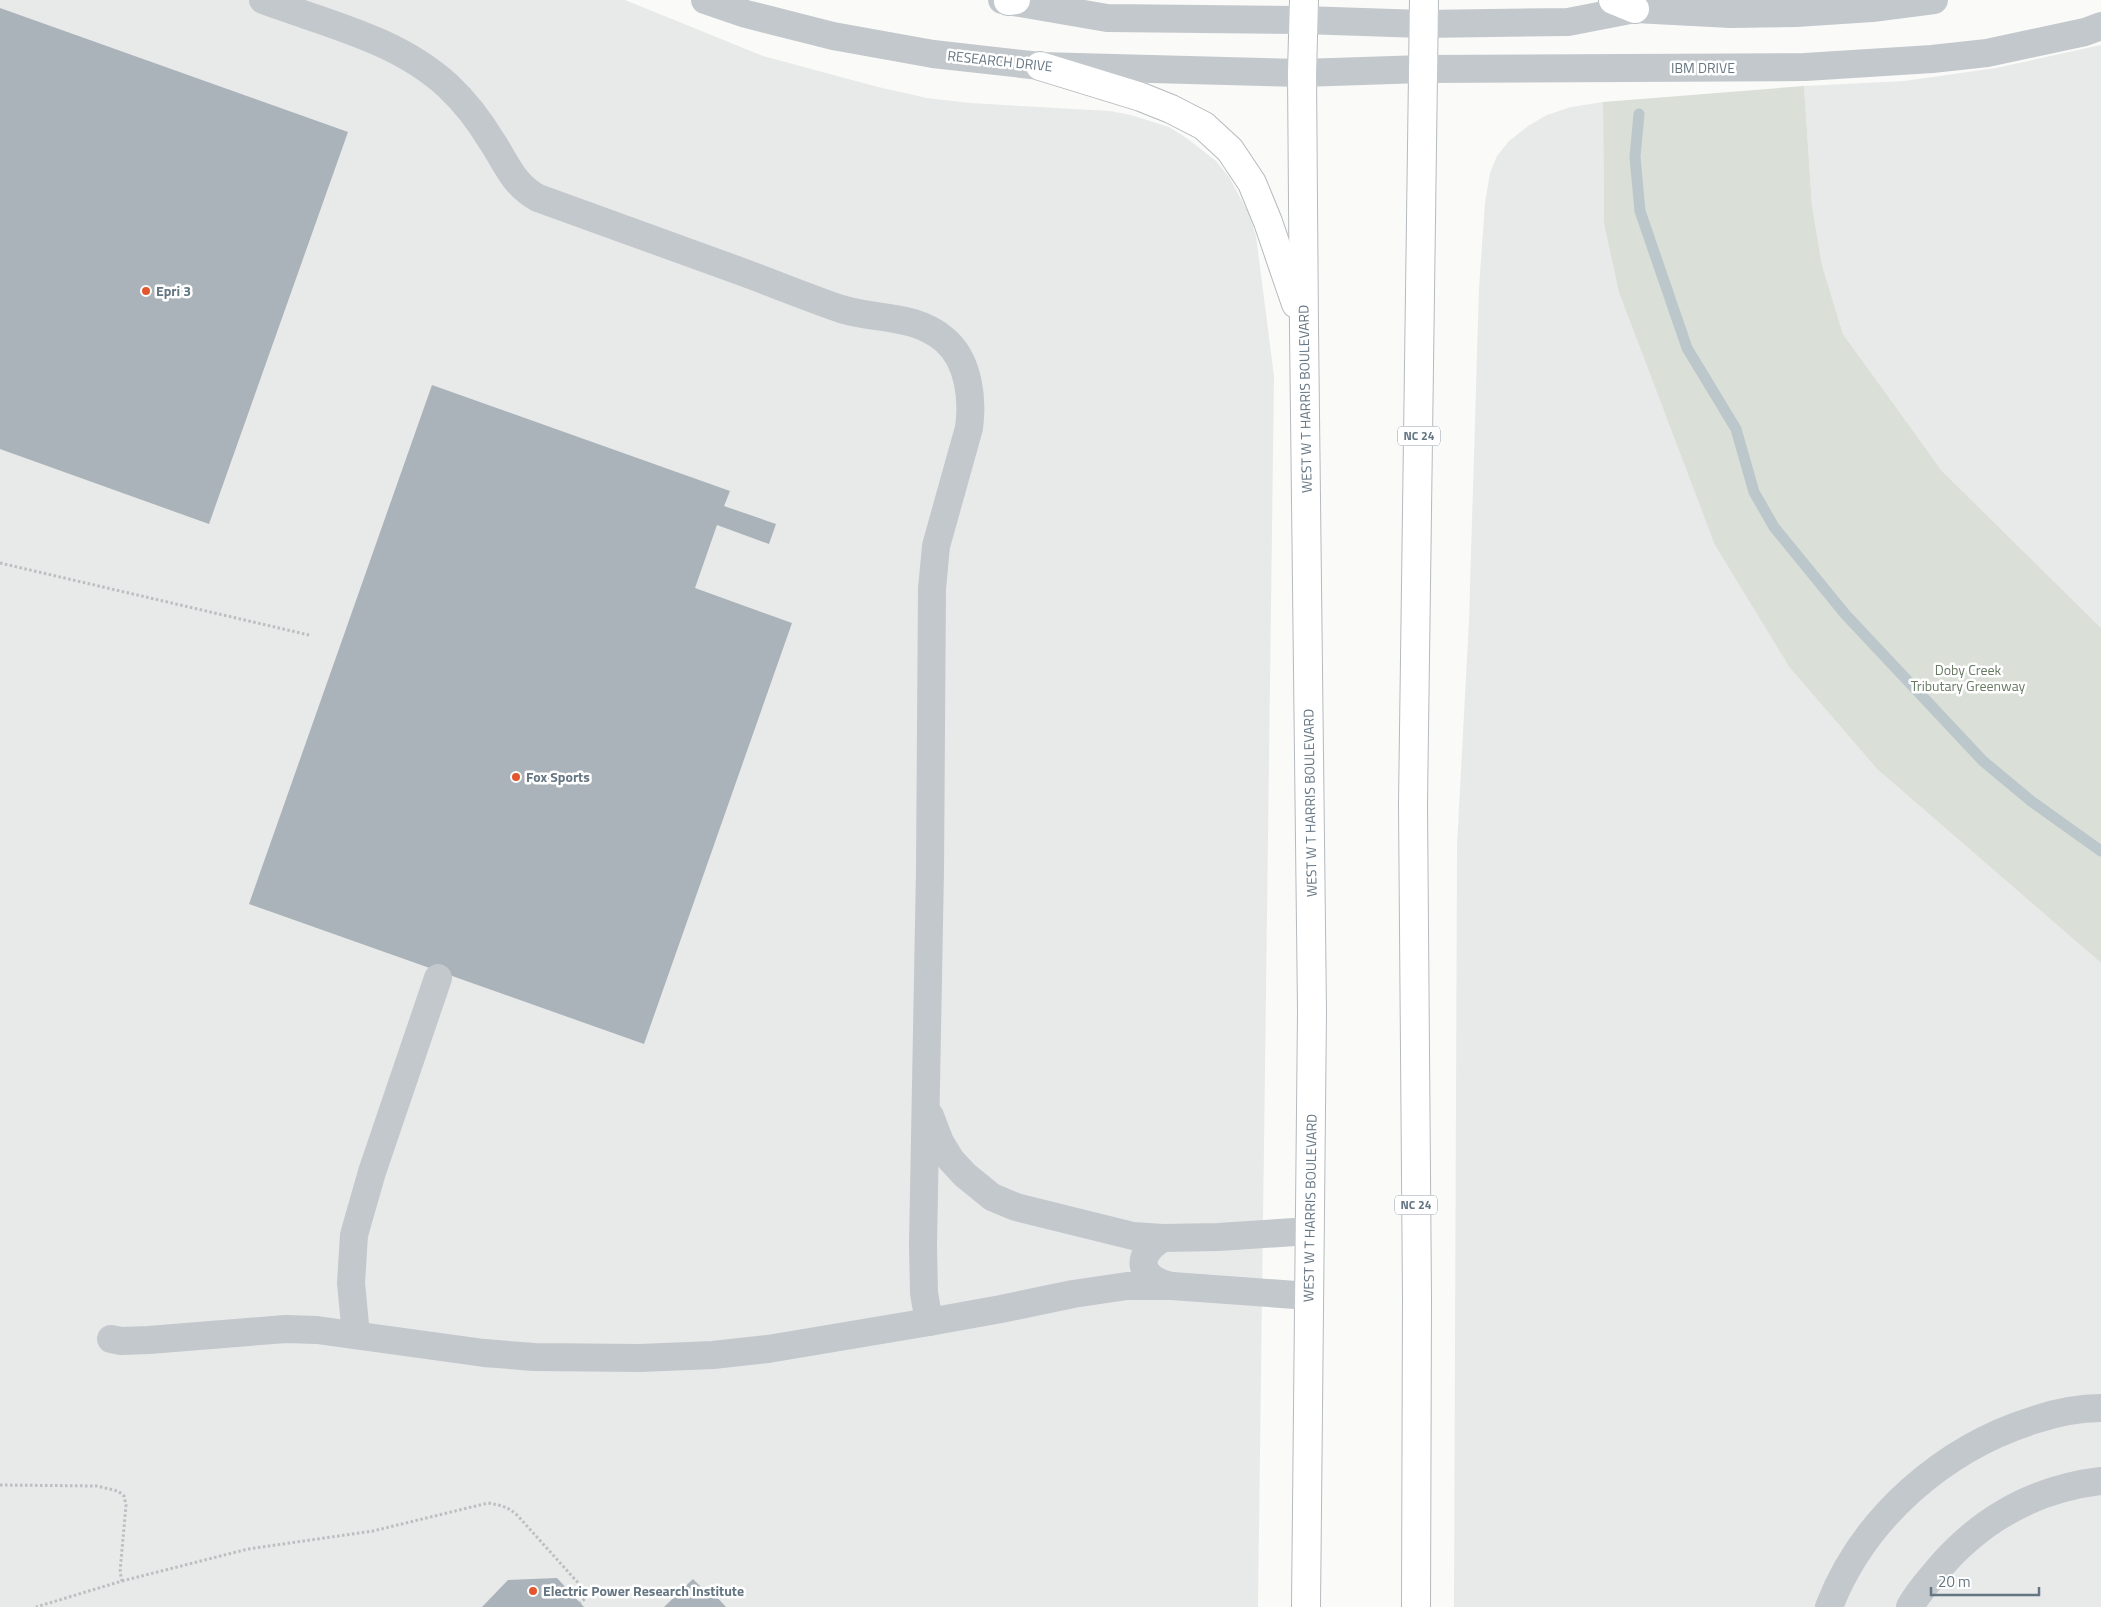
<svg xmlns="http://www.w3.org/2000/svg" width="2101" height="1607" font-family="'Titillium Web',sans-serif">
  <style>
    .built { fill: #e8e9e9 }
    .green { fill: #dadfd7 }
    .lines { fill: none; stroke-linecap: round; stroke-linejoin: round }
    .stream { stroke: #bbc7cb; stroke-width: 11 }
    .building { fill: #aab3b9 }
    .major-casing { stroke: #b5babe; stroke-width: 30 }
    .path { stroke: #bbbfc2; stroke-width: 3; stroke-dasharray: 2.5 2.5; stroke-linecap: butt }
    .minor { stroke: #c3c8cc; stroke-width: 28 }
    .major { stroke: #fff; stroke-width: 28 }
    .poi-dot { fill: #e4572e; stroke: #fff; stroke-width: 2 }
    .labels { text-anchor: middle; stroke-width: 5; stroke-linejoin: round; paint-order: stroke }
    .shield { fill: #fff; stroke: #939fa8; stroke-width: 1 }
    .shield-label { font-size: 12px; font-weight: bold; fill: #657683 }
    .street-label { font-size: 14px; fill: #657683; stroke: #fff }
    .poi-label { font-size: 14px; font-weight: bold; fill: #657683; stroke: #fff; text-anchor: start }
    .park-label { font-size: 14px; fill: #687a64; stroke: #fff }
  </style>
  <rect width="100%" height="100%" fill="#fafaf8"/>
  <g class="built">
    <path d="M0,0H625L763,56L878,87L927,98L970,103L1110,111L1131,115L1169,127L1188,139L1216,161L1229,177L1248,212L1256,236L1274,376L1258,1607H0Z"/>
    <path d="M2101,45V628L1942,471L1843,334L1822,265L1812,206L1804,86L1904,81L1996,68Z"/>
    <path d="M1603,102L1604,223L1790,668L1877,769L2101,963V1607H1454L1457,845L1469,621L1479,288L1485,203L1490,173L1497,156L1509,141L1528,126L1547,115L1571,107Z"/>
  </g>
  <path class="green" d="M1804,86L1812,206L1822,265L1843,334L1942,471L2101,628V963L1877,769L1790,668L1715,545L1619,292L1604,223L1603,102Z"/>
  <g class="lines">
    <path class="stream" d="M1639,114L1635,157L1640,211L1687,348L1736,429L1754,492L1774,527L1845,614L1983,761L2031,801L2101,851"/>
  </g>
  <g class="building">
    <path d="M0,8L348,132L209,524L0,449Z"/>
    <path d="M432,385L730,491L724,506L776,524L769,544L717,525L695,588L792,623L644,1044L249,904Z"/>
    <path d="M557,1578L584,1607H482L508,1580Z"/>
    <path d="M693,1579L710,1596L713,1593L726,1607H664Z"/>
  </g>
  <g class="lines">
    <defs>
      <g id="major">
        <path d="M1304,0L1302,73L1304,329L1312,1011L1306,1607"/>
        <path d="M1613,0L1635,9"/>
        <path d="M1008,1L1016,0"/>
        <path d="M1040,66L1141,97L1171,109L1204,126L1230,150L1252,183L1268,222L1296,304"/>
        <path d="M1416,1607L1417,1298L1413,804L1424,0"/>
      </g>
    </defs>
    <use href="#major" class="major-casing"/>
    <g class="path">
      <path d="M0,563L309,635"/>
      <path d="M0,1485L97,1486L118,1491L124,1496L126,1505L120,1572L122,1581L36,1607"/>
      <path d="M122,1581L248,1549L373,1531L488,1503C500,1505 509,1507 518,1516L589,1595L580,1603"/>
    </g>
    <g class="minor">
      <path d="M705,0L746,14L833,36L933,54L1040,66L1302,73L1423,69L1805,67L1932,59L1987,53L2085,32L2101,26"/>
      <path d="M1002,0L1107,18L1303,20L1423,24L1568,22L1635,9L1731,14L1796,13L1872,8L1934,0"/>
      <path d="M930,1116L940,1142L951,1160L965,1175L992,1197L1016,1207L1133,1236L1163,1238L1218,1237L1310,1231"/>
      <path d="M1163,1238C1133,1255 1139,1280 1172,1286"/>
      <path d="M929,1322L1001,1309L1073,1294L1127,1286H1172L1309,1296"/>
      <path d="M356,1335L351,1283L354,1235L372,1172L438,978"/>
      <path d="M111,1339L121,1341L149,1340L286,1329L317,1330L484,1353L534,1357L640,1358L713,1355L768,1349L929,1322L924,1293L923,1245L930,870L932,589L936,546L969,428C973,399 969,361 945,340C915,314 877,320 841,309C809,298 777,285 745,273C676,248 607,223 538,198C513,185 506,162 491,140C479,120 465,102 448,86C397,39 327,24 263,0"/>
      <path d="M1829,1607C1863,1518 1944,1448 2034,1420C2055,1413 2078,1408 2101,1408"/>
      <path d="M1910,1607C1916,1595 1926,1584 1935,1573C1978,1521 2033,1489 2101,1481"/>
    </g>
    <use href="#major" class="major"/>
  </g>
  <g class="poi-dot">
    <circle cx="146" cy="291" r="5"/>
    <circle cx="516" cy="777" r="5"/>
    <circle cx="533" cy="1591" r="5"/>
  </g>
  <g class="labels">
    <g class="shield">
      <rect x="1398" y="426.5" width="42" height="19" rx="4"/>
      <rect x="1395" y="1195.5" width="42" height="19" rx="4"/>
    </g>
    <g class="shield-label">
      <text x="1419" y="440">NC 24</text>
      <text x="1416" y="1209">NC 24</text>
    </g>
    <g class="street-label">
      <text transform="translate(1000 61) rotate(6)" y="5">RESEARCH DRIVE</text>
      <text x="1703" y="73">IBM DRIVE</text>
      <text transform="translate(1305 399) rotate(-91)" y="5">WEST W T HARRIS BOULEVARD</text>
      <text transform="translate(1310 803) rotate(-91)" y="5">WEST W T HARRIS BOULEVARD</text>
      <text transform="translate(1310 1208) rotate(-89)" y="5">WEST W T HARRIS BOULEVARD</text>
    </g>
    <g class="poi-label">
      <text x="156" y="296">Epri 3</text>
      <text x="526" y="782">Fox Sports</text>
      <text x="543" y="1596">Electric Power Research Institute</text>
    </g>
    <g class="park-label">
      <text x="1968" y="675">Doby Creek<tspan x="1968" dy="16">Tributary Greenway</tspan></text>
    </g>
  </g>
  <path d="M1931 1587v8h108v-8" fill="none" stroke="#657683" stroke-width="2.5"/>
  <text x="1938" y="1587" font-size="15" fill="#657683" stroke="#ffffff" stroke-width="4" paint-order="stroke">20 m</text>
</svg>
